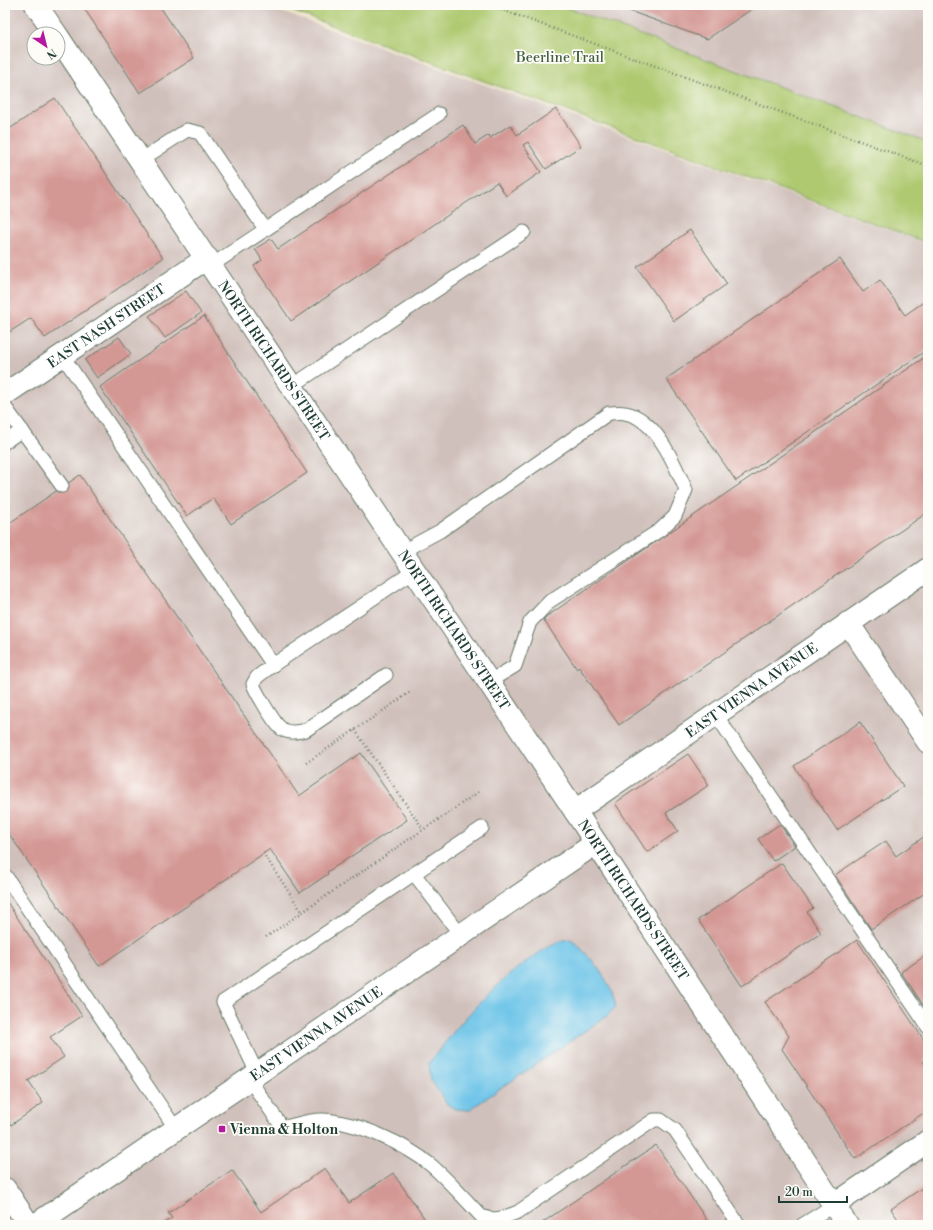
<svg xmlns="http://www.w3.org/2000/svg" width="933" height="1230" font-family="'Libre Bodoni',serif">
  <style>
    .industrial { fill: #d0c0bb; fill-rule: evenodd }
    .green { fill: #aec970; stroke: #668352 }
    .water { fill: #6bc3e8; stroke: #45808e }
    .building { fill: #d49894 }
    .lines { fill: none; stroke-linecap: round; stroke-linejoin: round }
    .lane-casing { stroke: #677868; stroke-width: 15 }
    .street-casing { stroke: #677868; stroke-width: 24 }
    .secondary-casing { stroke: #677868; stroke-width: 24 }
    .path { stroke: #677868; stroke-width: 2.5; stroke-dasharray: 1 3; stroke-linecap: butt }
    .lane { stroke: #fff; stroke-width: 13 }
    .street { stroke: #fff; stroke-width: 22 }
    .secondary { stroke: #fff; stroke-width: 22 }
    .poi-dot { fill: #b5179e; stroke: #fdfcf7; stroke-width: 1.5 }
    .labels { text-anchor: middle; stroke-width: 3.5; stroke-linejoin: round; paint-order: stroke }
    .park-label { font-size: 14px; fill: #436043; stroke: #fdfcf7 }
    .street-label { font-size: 14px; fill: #1f3d34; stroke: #fdfcf7 }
    .poi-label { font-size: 14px; font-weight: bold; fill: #1f3d34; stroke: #fdfcf7; text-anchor: start }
  </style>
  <rect width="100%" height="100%" fill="#fdfcf7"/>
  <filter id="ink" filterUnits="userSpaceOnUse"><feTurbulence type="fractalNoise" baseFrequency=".025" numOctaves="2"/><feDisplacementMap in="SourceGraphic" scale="8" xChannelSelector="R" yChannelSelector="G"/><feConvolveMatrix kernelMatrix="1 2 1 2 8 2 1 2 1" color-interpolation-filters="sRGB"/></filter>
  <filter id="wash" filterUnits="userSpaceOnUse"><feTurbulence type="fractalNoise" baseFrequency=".012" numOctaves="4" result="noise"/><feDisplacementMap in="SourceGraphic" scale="16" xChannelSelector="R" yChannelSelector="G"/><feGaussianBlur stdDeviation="0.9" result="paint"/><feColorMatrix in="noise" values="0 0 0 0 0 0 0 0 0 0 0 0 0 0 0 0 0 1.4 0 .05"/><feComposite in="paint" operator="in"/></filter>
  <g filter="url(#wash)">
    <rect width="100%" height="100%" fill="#eee5c8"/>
    <g class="industrial">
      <path d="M5,5H263L928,244V1225H5ZM34,34H58V58H34Z"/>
      <path d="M560,5H928V142Z"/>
    </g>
    <path class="green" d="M275,5H560L928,142V243Z"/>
    <path class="water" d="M571,939C591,957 611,980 616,1007L607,1016L469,1110L455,1109L447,1104L431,1080L429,1063C460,1023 491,985 533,957C545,949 556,940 571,939Z"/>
    <g id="blocks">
      <g class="building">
        <path d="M82,5H159L194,58L140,93Z"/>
        <path d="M613,5H758L707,39Z"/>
        <path d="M55,98L163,258L45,338L31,318L5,335V132Z"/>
        <path d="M556,109L581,146L546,169L528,142L523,145L541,172L506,196L497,182L291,321L254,266L262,260L255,249L271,239L278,249L463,125L475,144L489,135L490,138L510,125L517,135Z"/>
        <path d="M690,230L727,284L674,321L637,267Z"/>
        <path d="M840,259L863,292L880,280L905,315L928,299V349L736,481L666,379Z"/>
        <path d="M186,291L201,313L165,338L149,316Z"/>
        <path d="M204,316L307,473L231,524L213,498L187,516L100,387Z"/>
        <path d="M119,337L131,354L97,378L85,360Z"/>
        <path d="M928,355V512L619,725L579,667L577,669L543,619Z"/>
        <path d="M80,475L299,796L361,753L407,820L327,872L328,874L300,893L270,849L99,966L5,828V526Z"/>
        <path d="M860,722L903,786L837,830L794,766Z"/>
        <path d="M688,754L709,785L666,813L678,831L647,852L615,803Z"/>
        <path d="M780,824L795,846L773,861L758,839Z"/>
        <path d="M928,834V891L871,929L835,875L886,841L896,856Z"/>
        <path d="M782,863L813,908L807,912L821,933L742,986L698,920Z"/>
        <path d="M5,899L82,1016L50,1037L64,1057L28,1081L43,1103L11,1125L5,1116Z"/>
        <path d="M857,940L928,1046V1057L923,1061L928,1069V1110L855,1159L782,1049L789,1036L765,1002Z"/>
        <path d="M928,954V1012L901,972Z"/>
        <path d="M656,1145L710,1225H539Z"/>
        <path d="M325,1168L349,1203L393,1173L429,1225H162L172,1218L168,1213L232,1170L261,1212Z"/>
        <path d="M928,1184V1225H902L891,1209Z"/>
      </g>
    </g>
  </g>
  <g filter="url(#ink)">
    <use href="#blocks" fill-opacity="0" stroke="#677868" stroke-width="1"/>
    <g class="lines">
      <defs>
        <g id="lane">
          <path d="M141,160L187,130L200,133L265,229"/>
          <path d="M212,265L439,114"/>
          <path d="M62,355L273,665L414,571"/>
          <path d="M292,386L524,232"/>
          <path d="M5,407L62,486"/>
          <path d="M5,442L22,430"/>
          <path d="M401,552L440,531L609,413C614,413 620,412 625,413C656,418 675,465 686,490L675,516L660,530L550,601L530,622L515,666L488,682"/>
          <path d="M273,665L257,677L253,684C256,692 275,725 282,729C289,734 298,732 306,730L386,675"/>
          <path d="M716,715L928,1027"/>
          <path d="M5,875L176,1129"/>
          <path d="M415,875L460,934"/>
          <path d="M257,1073L223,1002L482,828"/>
          <path d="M249,1079L280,1124L284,1127C297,1125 310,1119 323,1120C357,1122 406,1144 432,1166C449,1181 465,1199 481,1216C495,1222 505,1217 518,1212L654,1120H661L675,1130L739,1225"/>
          <path d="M802,1225L834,1205"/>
        </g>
        <g id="street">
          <path d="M36,5L56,34"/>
          <path id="s1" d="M58,37L575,811L847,1225"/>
          <path id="s2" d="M5,394L207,258"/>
          <path d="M848,623L928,742"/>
          <path id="s3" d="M575,811L928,569"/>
          <path d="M834,1205L928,1141"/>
          <path id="s4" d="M35,1225L596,843"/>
        </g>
        <path id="secondary" d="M5,1189L29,1225"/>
      </defs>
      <use href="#lane" class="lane-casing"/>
      <use href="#street" class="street-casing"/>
      <use href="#secondary" class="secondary-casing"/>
      <g class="path">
        <path d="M489,5L928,166"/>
        <path d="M355,730L423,829"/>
        <path d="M306,763L412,691"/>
        <path d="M263,853L302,912"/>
        <path d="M266,937L480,791"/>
      </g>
      <use href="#lane" class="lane"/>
      <use href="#street" class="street"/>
      <use href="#secondary" class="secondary"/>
    </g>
  </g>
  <rect class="poi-dot" x="218" y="1125" width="8" height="8" rx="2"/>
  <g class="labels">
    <g class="park-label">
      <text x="560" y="62">Beerline Trail</text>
    </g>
    <g class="street-label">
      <text dy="5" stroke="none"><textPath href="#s2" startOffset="122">EAST NASH STREET</textPath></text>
      <text dy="5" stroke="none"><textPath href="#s1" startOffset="389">NORTH RICHARDS STREET</textPath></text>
      <text dy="5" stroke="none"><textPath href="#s1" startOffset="713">NORTH RICHARDS STREET</textPath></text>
      <text dy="5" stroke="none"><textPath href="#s3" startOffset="214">EAST VIENNA AVENUE</textPath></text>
      <text dy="5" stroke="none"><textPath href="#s1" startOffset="1037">NORTH RICHARDS STREET</textPath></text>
      <text dy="5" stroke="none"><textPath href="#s4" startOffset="340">EAST VIENNA AVENUE</textPath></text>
    </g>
    <g class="poi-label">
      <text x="230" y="1134">Vienna &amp; Holton</text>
    </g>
  </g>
  <rect width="933" height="1230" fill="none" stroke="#fdfcf7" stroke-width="20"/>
  <g transform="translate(46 46) rotate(145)"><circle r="19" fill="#fdfcf7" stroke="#a4b0a9"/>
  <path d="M0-3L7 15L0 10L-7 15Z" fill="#b5179e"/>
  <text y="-6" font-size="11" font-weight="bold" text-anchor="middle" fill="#1f3d34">N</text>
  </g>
  <path d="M779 1196v6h68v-6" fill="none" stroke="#1f3d34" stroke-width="2"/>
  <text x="785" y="1196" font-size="12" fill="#1f3d34" stroke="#fdfcf7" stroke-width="3" paint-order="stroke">20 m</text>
</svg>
